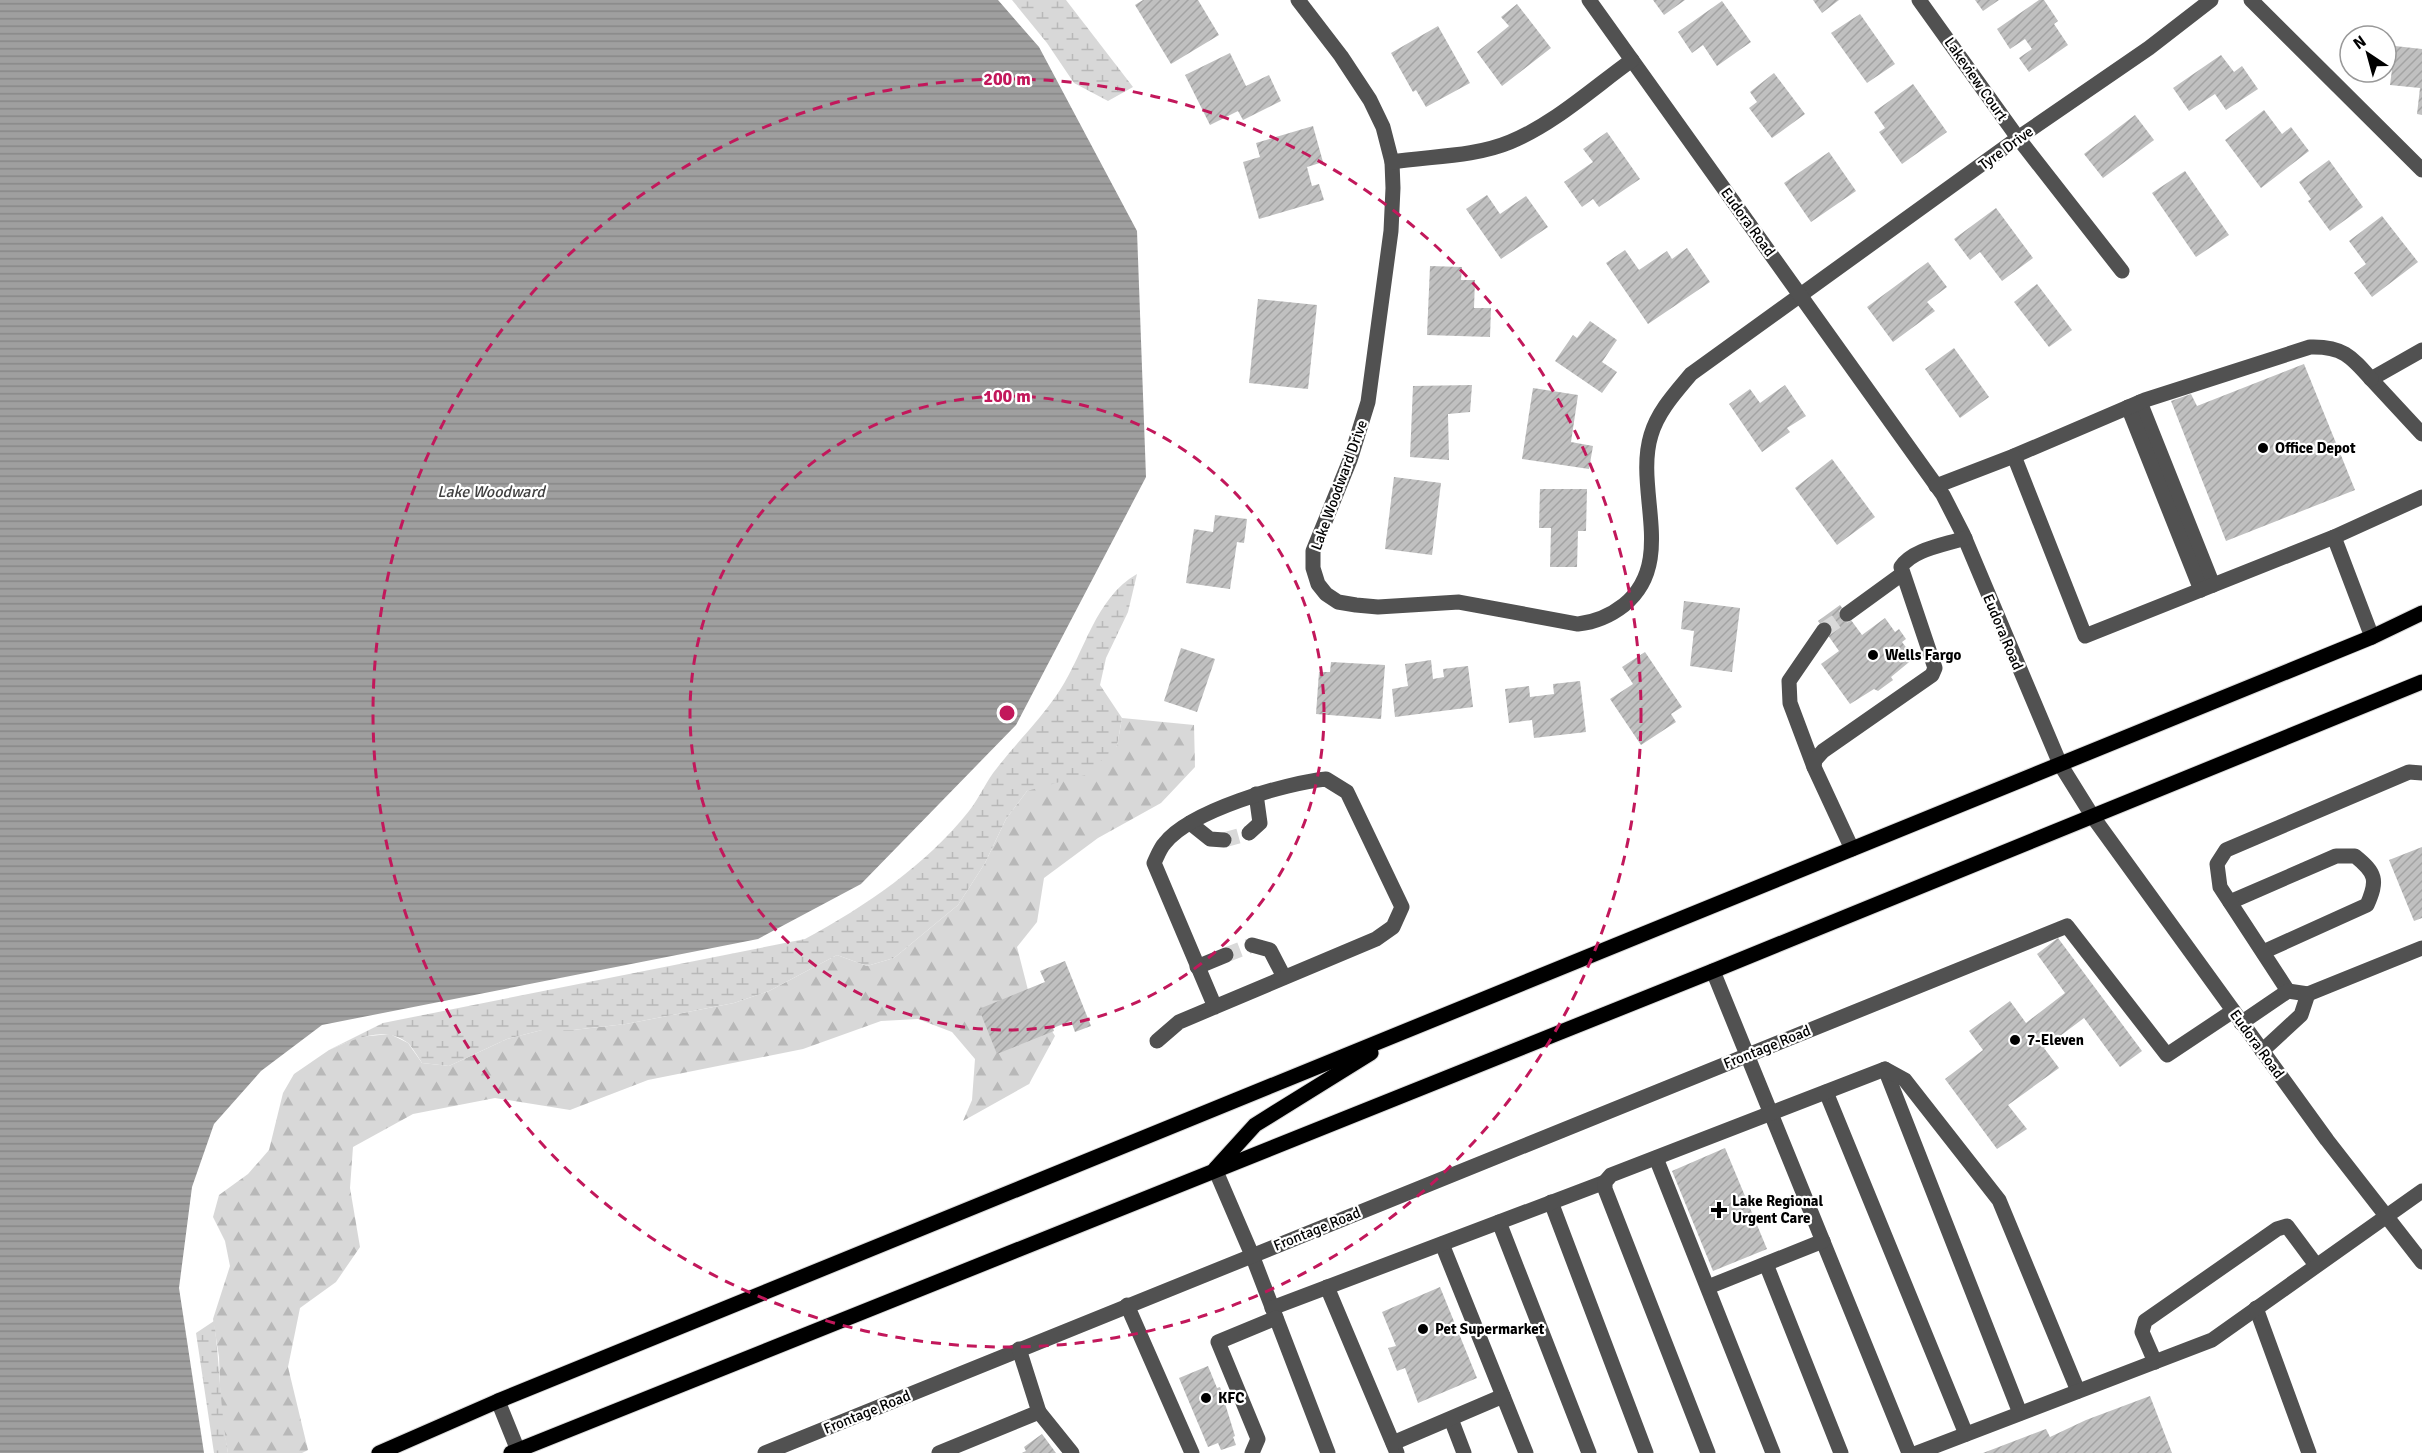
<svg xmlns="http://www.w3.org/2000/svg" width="2422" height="1453" font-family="Signika,sans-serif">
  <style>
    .forest { fill: url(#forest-firs) }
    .wetland { fill: url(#wetland-marsh) }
    .water { fill: url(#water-rules) }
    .building { fill: url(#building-hatch) }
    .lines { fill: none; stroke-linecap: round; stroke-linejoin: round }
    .minor-tunnel { stroke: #d9d9d9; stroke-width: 15; stroke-dasharray: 15 8; stroke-linecap: butt }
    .major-casing { stroke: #dbdbdb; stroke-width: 17 }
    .minor { stroke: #515151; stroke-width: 15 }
    .major { stroke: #000; stroke-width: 15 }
    .ring { fill: none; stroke: #c2185b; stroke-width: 3; stroke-dasharray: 10 8 }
    .poi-dot { fill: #000; stroke: #fff; stroke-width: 2 }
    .labels { text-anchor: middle; stroke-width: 4.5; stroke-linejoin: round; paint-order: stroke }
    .street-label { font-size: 15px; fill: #000; stroke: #fff }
    .poi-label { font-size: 15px; font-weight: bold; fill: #000; stroke: #fff; text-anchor: start }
    .water-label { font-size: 16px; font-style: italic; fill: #404040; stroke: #fff }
    .centre { fill: #c2185b; stroke: #fff; stroke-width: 3 }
    .ring-label { font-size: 18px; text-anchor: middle; font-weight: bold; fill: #c2185b; stroke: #fff; stroke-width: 4.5; stroke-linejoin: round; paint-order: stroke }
  </style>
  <defs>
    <pattern id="forest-firs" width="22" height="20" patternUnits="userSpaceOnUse" patternTransform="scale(1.5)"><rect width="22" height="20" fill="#d8d8d8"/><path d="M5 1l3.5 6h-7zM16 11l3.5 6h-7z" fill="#b8b8b8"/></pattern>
    <pattern id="wetland-marsh" width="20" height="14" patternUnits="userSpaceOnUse" patternTransform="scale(1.5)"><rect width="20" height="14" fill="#d8d8d8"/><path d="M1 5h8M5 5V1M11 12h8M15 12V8" fill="none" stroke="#b8b8b8"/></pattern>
    <pattern id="water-rules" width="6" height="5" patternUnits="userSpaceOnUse" patternTransform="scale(1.5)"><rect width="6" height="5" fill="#9f9f9f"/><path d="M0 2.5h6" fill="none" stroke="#878787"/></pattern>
    <pattern id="building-hatch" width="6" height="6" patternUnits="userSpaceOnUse" patternTransform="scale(1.5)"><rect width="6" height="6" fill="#c0c0c0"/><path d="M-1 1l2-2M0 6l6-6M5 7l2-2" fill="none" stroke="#a3a3a3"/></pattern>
  </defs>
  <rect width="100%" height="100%" fill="#fff"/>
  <path class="forest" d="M1122,718L1194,725L1195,767L1161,803L1098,838L1044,878L1037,922L1017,947L1029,994L1055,1036L1029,1084L963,1121L972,1100L975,1059L952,1032L918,1019L881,1021L803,1049L648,1080L570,1110L495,1098L413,1114L353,1147L350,1188L360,1247L336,1282L300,1308L288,1367L308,1450L302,1453H228L221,1416L219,1357L213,1319L230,1266L225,1241L213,1217L219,1195L248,1174L269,1150L283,1093L294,1074L329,1050L359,1037L390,1034L408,1043L422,1063L449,1066L507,1039L542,1030H573L626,1024L734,1003L769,991L837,955L867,966L894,958L958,905L985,863L1006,819L1027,791L1117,746Z"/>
  <g class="wetland">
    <path d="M1012,0H1066L1133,87L1108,101L1074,83L1047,43Z"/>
    <path d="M1137,574L1128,612L1106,658L1100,685L1122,718L1117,746L1085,775L1027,791L1006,819L985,863L958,905L894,958L867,966L837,955L769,991L734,1003L626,1024L573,1030H542L507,1039L449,1066L422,1063C418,1057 413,1048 408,1043C385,1024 352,1040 329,1050L383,1023L805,939C866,906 926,865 969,811C980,797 986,781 997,768C1017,742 1042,718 1060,690C1085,652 1095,598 1137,574Z"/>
    <path d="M214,1321C220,1365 220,1409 228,1453H214L196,1333Z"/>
  </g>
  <path class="water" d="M0,0H998L1039,47L1137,231L1146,477L1016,725L861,884L758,939L322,1025L261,1071L214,1124L192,1187L179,1288L204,1453H0Z"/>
  <g class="building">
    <path d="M1143,0H1198L1219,35L1171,64L1135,5Z"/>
    <path d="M1653,0H1685L1664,15Z"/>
    <path d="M1813,0H1839L1822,13Z"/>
    <path d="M1975,0H1999L1983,11Z"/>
    <path d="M2039,0H2044L2058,21L2054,24L2068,45L2029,72L2019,58L2032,49L2025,39L2010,49L1997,29Z"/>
    <path d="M1722,1L1751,42L1717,66L1703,45L1692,53L1678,32Z"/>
    <path d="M1517,4L1551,48L1502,86L1477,52L1509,26L1501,17Z"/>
    <path d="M1860,14L1895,64L1867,83L1831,33Z"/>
    <path d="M1438,26L1470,83L1426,107L1416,90L1413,92L1391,53Z"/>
    <path d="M2395,46L2422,49V115L2417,114L2420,88L2390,85Z"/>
    <path d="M1230,53L1246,86L1269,75L1281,101L1243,120L1238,111L1210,125L1185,75Z"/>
    <path d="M2221,55L2234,72L2242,66L2258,89L2226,110L2215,94L2189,111L2173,88Z"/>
    <path d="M1774,73L1805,114L1772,138L1749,108L1757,102L1750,92Z"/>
    <path d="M1913,84L1947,132L1902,164L1879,132L1885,128L1874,112Z"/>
    <path d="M2264,110L2282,134L2291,127L2309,151L2261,188L2225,140Z"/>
    <path d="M2135,115L2154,140L2103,178L2084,154Z"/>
    <path d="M1313,126L1323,162L1307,167L1312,186L1319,184L1324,200L1259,219L1243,162L1260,157L1256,143Z"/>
    <path d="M1607,132L1640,179L1599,207L1593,199L1582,207L1564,182L1593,162L1583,149Z"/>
    <path d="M1829,152L1856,191L1811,222L1784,183Z"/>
    <path d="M2329,160L2363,207L2330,231L2308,201L2311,199L2299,182Z"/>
    <path d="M2185,171L2229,235L2196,257L2152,193Z"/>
    <path d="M1487,195L1500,214L1526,196L1548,227L1501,259L1466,209Z"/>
    <path d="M1996,208L2033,258L2002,281L1980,252L1970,260L1954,239Z"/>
    <path d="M2382,216L2418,262L2372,297L2354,273L2366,264L2349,241Z"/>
    <path d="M1687,248L1710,282L1648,324L1606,263L1625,250L1639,270L1667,251L1672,259Z"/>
    <path d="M1928,262L1947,287L1927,302L1935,311L1893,342L1867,307Z"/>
    <path d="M1430,266L1462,267L1461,280H1475L1474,308H1491L1490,337L1427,335Z"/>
    <path d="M2037,284L2072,330L2049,347L2014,302Z"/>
    <path d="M1258,299L1317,305L1308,389L1249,383Z"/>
    <path d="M1590,321L1617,340L1602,362L1617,372L1602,393L1555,361L1573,335L1577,338Z"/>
    <path d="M1954,348L1989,397L1960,418L1925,369Z"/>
    <path d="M2304,364L2355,490L2226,541L2171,401L2191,394L2197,406Z"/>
    <path d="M1472,385L1470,412L1448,414L1449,460L1410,457L1413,386Z"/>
    <path d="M1785,385L1806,416L1787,428L1790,432L1762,452L1729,404L1750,389L1760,403Z"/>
    <path d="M1533,388L1578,395L1571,442L1593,446L1589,469L1522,459Z"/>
    <path d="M1832,459L1875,517L1837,545L1795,488Z"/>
    <path d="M1394,477L1441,483L1432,555L1385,549Z"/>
    <path d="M1540,489H1587L1586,531H1578L1577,567H1550L1551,528H1539Z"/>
    <path d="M1215,515L1247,519L1244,543L1237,542L1230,589L1186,583L1194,529L1213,532Z"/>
    <path d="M1684,601L1740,608L1732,672L1690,666L1694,631L1681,629Z"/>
    <path d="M1840,605L1862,635L1885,618L1895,632L1899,629L1906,639L1902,642L1914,658L1891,677L1893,680L1878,691L1874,689L1850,704L1821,664L1839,651L1818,621Z"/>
    <path d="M1181,648L1215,659L1197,712L1164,701Z"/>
    <path d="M1645,652L1682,707L1671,714L1676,722L1641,745L1610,699L1633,684L1622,667Z"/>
    <path d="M1431,660L1433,679L1444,677L1443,669L1468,666L1473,707L1395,717L1392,689L1408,686L1405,664Z"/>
    <path d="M1331,662L1385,665L1381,719L1316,714L1319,672H1330Z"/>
    <path d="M1580,681L1586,732L1534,738L1532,720L1509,723L1505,689L1529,686L1530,697L1554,694L1553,684Z"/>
    <path d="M2422,847V918L2414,921L2389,860Z"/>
    <path d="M2058,938L2142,1051L2120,1067L2084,1018L2044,1048L2059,1068L2008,1105L2027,1129L1997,1149L1945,1079L1983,1050L1969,1031L2010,1001L2026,1023L2065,993L2037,954Z"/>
    <path d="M1065,961L1091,1026L1075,1032L1071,1021L1053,1028L1054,1031L997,1054L979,1009L1045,982L1040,971Z"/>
    <path d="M1725,1148L1767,1249L1713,1271L1672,1171Z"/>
    <path d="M1440,1287L1477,1378L1418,1403L1405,1368L1397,1371L1388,1348L1396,1346L1382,1312Z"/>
    <path d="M1208,1366L1217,1388L1220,1387L1235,1436L1233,1437L1236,1445L1221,1450L1218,1443L1208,1447L1179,1378Z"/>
    <path d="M2150,1396L2172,1453H1983L2046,1429L2050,1437L2086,1420Z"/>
    <path d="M1042,1434L1056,1453H1022L1026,1451L1024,1447Z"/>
  </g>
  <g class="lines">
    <g class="minor-tunnel">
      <path d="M1824,630L1847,614"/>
      <path d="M1224,840L1249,833"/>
      <path d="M1226,955L1252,945"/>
    </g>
    <defs>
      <g id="major">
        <path d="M1216,1168L1255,1125L1371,1053"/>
        <path d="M379,1453L498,1401L2372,637L2422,613"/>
        <path d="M511,1453L1713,971L2422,682"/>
      </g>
    </defs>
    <use href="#major" class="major-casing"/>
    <g class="minor">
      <path d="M1298,0L1341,56L1370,100L1383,127L1392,162L1393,188L1391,231L1368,402L1350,460L1313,551V568L1318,584L1326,594L1338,602L1356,605L1378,607L1459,602L1578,624C1596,622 1610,616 1624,605C1677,562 1634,490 1651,435C1658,411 1676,392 1691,374L2018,138L2149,48L2211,0"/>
      <path d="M1589,0L1943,495L1963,534L2060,764L2093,817L2327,1140L2422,1262"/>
      <path d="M1919,0L2018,138L2122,271"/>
      <path d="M2251,0L2422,170"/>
      <path d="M1392,162C1430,156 1474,157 1510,142C1554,124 1593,88 1632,60"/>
      <path d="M2422,350L2371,379L2422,434"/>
      <path d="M2140,402L2213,585"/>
      <path d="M2128,407L2201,590"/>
      <path d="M2014,456L2145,400L2310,347C2342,346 2351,356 2371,379"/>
      <path d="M1936,486L2014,456L2085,636L2334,537L2422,497"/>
      <path d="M2334,537L2372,637"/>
      <path d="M1847,614L1902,574"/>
      <path d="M1814,767L1790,703L1789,681L1824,630"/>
      <path d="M1190,823L1210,839L1224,840"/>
      <path d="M1249,833L1260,823L1256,794"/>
      <path d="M1852,849L1814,767L1815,760L1823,751L1932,675L1935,668L1901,567C1913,549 1945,545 1965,538"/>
      <path d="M2230,902L2336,856H2355C2376,873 2378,880 2367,905L2263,952"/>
      <path d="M1252,945L1270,950L1284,977"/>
      <path d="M1197,967L1226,955"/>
      <path d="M1713,971L1909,1453"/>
      <path d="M2288,991L2220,887L2217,864L2226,850L2409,772L2422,773"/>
      <path d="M2308,994L2422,948"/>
      <path d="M2241,1023L2288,991L2308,994L2301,1015L2262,1051"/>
      <path d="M1157,1041L1179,1022L1376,939L1393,927L1402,907L1347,792L1326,779C1285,783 1190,811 1165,843C1160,848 1157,857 1154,863L1215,1007"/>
      <path d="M1885,1069L2020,1413"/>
      <path d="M1826,1092L1966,1434"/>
      <path d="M1656,1158L1773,1453"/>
      <path d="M1215,1169L1252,1255L1328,1453"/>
      <path d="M1551,1202L1646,1453"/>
      <path d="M1499,1222L1589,1453"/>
      <path d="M1442,1244L1526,1453"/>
      <path d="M1766,1264L1841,1453"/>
      <path d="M1327,1287L1397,1453"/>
      <path d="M1708,1287L1823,1241"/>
      <path d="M1127,1305L1192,1453"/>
      <path d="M1272,1308L1605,1182"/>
      <path d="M2256,1308L2309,1453"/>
      <path d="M2155,1362L2142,1332L2145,1321L2277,1229L2287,1226L2316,1265"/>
      <path d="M498,1401L519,1453"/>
      <path d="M1039,1412L1072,1453"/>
      <path d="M1451,1419L1464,1453"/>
      <path d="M1393,1443L1503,1396"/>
      <path d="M765,1453L2067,926L2167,1055L2233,1011"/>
      <path d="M939,1453L1039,1412L1019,1349"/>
      <path d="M1252,1453L1258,1439L1218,1342L1276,1318"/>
      <path d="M1708,1453L1605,1189V1182L1611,1175L1885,1069L1905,1080L1999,1200L2078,1391"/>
      <path d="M1917,1453L2212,1340L2422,1191"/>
    </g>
    <use href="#major" class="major"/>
  </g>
  <g class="ring">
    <circle cx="1007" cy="713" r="317"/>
    <circle cx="1007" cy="713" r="634"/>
  </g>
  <g class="poi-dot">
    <circle cx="2263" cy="448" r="6"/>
    <circle cx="1873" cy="655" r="6"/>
    <circle cx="2015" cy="1040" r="6"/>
    <path d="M1716 1201h6v6h6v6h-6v6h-6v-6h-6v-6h6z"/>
    <circle cx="1423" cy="1329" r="6"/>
    <circle cx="1206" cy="1398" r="6"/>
  </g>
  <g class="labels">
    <g class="street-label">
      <text transform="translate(1976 79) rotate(55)" y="5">Lakeview Court</text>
      <text transform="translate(2006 148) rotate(-36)" y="5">Tyre Drive</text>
      <text transform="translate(1748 222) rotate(54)" y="5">Eudora Road</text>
      <text transform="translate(1339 485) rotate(-70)" y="5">Lake Woodward Drive</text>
      <text transform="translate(2003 632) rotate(67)" y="5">Eudora Road</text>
      <text transform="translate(2257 1044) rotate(54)" y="5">Eudora Road</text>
      <text transform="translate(1767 1047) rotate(-22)" y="5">Frontage Road</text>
      <text transform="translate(1317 1229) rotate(-22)" y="5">Frontage Road</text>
      <text transform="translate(867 1412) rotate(-22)" y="5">Frontage Road</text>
    </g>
    <g class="poi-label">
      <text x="2275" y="453">Office Depot</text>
      <text x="1885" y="660">Wells Fargo</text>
      <text x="2027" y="1045">7-Eleven</text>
      <text x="1732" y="1206">Lake Regional<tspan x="1732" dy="17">Urgent Care</tspan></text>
      <text x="1435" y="1334">Pet Supermarket</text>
      <text x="1218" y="1403">KFC</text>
    </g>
    <g class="water-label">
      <text x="491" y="497">Lake Woodward</text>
    </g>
  </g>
  <circle cx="1007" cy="713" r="9" class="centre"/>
  <g class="ring-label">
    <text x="1007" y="85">200 m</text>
    <text x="1007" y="402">100 m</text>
  </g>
  <g transform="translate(2368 54) rotate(324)"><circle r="28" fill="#ffffff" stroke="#999999" stroke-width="1.5"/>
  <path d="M0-4.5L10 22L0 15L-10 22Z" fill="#000000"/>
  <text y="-9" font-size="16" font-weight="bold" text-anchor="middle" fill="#000000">N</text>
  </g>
</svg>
